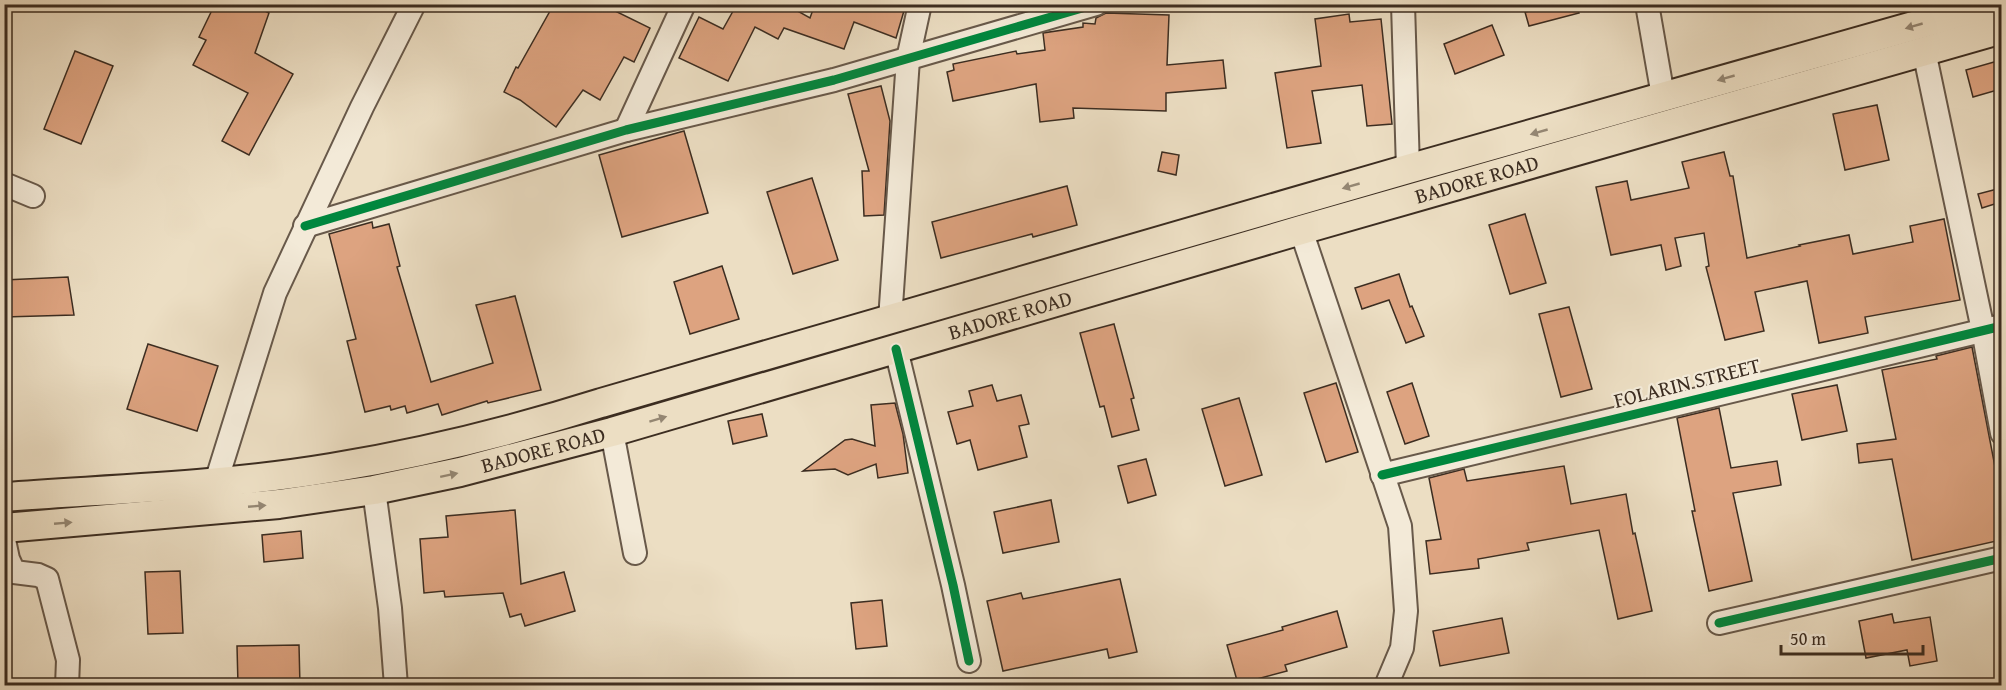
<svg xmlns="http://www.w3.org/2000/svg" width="2006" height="690" font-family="'Gentium Book Plus',serif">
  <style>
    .building { fill: #dda380; stroke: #3c2d21; stroke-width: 1.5 }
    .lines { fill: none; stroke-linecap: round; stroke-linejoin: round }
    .minor-casing { stroke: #68594a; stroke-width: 26 }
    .major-casing { stroke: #3c2d21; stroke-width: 32 }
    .minor { stroke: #f3ead8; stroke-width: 22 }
    .major { stroke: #ecdec3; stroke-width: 28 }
    .cycleway-casing { stroke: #f3ead8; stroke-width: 13 }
    .cycleway { stroke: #00873e; stroke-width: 9 }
    .oneway { fill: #948672 }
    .labels { text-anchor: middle; stroke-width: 4.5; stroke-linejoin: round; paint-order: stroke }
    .street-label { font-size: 21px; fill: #3c2d21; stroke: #f3ead8 }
  </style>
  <rect width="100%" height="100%" fill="#ecdec3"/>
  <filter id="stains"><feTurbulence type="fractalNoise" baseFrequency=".00333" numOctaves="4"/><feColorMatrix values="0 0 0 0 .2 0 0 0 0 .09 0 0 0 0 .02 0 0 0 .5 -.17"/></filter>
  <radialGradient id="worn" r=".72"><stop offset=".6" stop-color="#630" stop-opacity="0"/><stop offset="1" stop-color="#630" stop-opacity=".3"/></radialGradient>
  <g class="building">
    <path d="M215,4H251L269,13L255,53L293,74L249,155L222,141L248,93L193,65L206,40L199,37Z"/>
    <path d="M554,4H601L650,28L634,62L624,57L600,100L583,90L556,127L520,100L504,92L516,67L518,68Z"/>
    <path d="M737,4H785L810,18L815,4H906L896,38L854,22L844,49L784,28L778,39L755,27L728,81L679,58L699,17L723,29Z"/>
    <path d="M1556,4H1576L1579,13L1529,26L1525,12Z"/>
    <path d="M1106,13L1169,15L1167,65L1223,60L1226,88L1166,93V111L1073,108L1074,118L1040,122L1036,84L953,101L947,72L954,70L953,64L1016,51L1017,54L1045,50L1043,33L1083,27V23L1095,24L1096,18Z"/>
    <path d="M1349,14L1350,22L1381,19L1392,124L1367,126L1362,85L1312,91L1321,143L1287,148L1275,73L1321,66L1315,19Z"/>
    <path d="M1492,25L1504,55L1455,74L1444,44Z"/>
    <path d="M75,51L113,66L81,144L44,129Z"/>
    <path d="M2001,60V89L1973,97L1966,70Z"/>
    <path d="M881,86L890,121L884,215L864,216L862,171H869L848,94Z"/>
    <path d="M1877,105L1889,160L1845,170L1833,114Z"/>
    <path d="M684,131L708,213L622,237L599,155Z"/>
    <path d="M1162,152L1179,155L1176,175L1158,171Z"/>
    <path d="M1724,152L1730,176H1733L1747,258L1800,246L1799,245L1849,235L1853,254L1913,242L1910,226L1944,219L1960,300L1865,317L1868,333L1819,343L1807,281L1755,292L1764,331L1725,340L1706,267L1709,266L1704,233L1675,238L1681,266L1666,270L1661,245L1611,255L1596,187L1627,181L1631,200L1689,188L1682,162Z"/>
    <path d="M812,178L838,260L793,274L767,192Z"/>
    <path d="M1067,186L1077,225L1033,237L1032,234L941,258L932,222Z"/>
    <path d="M2001,188V202L1982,208L1978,194Z"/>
    <path d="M1525,214L1546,283L1510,294L1489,225Z"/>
    <path d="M372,222L373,228L389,224L400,266L397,267L431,382L493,363L476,305L515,296L541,390L488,403L487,401L442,415L438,404L407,413L405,406L391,410L390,406L365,412L347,341L356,339L329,234Z"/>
    <path d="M722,266L739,319L690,334L674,282Z"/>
    <path d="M1399,274L1410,307L1412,306L1424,336L1406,343L1389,300L1362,309L1355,288Z"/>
    <path d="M68,277L74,315L4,317V280Z"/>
    <path d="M1569,307L1592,389L1561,397L1539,314Z"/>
    <path d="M1114,324L1134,398L1131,399L1139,430L1112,437L1104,406L1100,407L1080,333Z"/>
    <path d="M148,344L218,366L197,431L127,409Z"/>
    <path d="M1972,347L2001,498V540L1912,560L1892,459L1859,463L1857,444L1896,439L1882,370L1937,359L1936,356Z"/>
    <path d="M1336,383L1358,452L1326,462L1304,393Z"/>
    <path d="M1412,383L1429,436L1405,444L1387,392Z"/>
    <path d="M992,385L997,401L1021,395L1029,424L1019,426L1027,457L978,470L970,440L957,444L948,412L973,406L969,391Z"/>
    <path d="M1837,385L1847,431L1802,440L1792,394Z"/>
    <path d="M1239,398L1262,475L1225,486L1202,409Z"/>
    <path d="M895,403L903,434L908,473L878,478L876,464L848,475L835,469L803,471L845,440L852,439L875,446L871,405Z"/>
    <path d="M1719,408L1731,468L1777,461L1781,485L1733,493L1752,581L1709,591L1692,511H1695L1677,418Z"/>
    <path d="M762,414L767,436L733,444L728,421Z"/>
    <path d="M1146,459L1156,495L1128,503L1118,466Z"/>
    <path d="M1564,466L1571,504L1626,494L1633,534L1635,533L1652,611L1618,619L1599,530L1527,543L1529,550L1478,559L1479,568L1430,574L1426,541L1441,539L1429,478L1464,469L1467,481Z"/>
    <path d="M1051,500L1059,542L1003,553L994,512Z"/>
    <path d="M515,510L521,584L564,572L575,611L525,626L521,614L510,617L503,593L445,597L444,591L424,593L420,539L448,537L446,516Z"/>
    <path d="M301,531L303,558L264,562L262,535Z"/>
    <path d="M180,571L183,633L148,634L145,572Z"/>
    <path d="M1120,579L1137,652L1109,658L1107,649L1003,671L987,601L1021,593L1023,599Z"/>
    <path d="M882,600L887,646L856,649L851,603Z"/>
    <path d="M1337,611L1347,647L1285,665L1287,671L1238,684L1227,645L1283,630L1282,627Z"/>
    <path d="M1892,614L1894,623L1930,617L1937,661L1910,666L1907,650L1866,658L1859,621Z"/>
    <path d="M1502,618L1509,653L1440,666L1433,631Z"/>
    <path d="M299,645L300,686L238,685L237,646Z"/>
  </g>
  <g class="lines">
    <defs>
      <g id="minor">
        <path d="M1403,4L1408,169"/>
        <path d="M1647,4L1663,96"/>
        <path d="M1924,51L1983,330L2002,433"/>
        <path d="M626,130L684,4"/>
        <path d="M4,184L33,196"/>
        <path d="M305,226L626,130L834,80L1096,4"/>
        <path d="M1301,230L1400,526L1406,611L1402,648L1386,686"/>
        <path d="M890,320L908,59L920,4"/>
        <path d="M896,349L953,585L969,661"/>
        <path d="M612,432L635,553"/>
        <path d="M1382,475L2002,326"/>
        <path d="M216,482L275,293L362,107L414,4"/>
        <path d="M374,490L390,608L396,686"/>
        <path d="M4,540L8,559L14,572L38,575L47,579L68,660L67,686"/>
        <path d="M1719,623L2002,558"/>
      </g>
      <g id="major">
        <path d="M4,497C113,489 223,486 331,468C423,453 512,431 601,403L1408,169L1991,4"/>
        <path id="s1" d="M4,528L279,504L374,490L460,472L612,432L1301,230L2002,29"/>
      </g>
    </defs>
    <use href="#minor" class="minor-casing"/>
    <use href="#major" class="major-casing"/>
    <use href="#minor" class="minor"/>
    <use href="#major" class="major"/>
    <defs>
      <g id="cycleway">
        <path d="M305,226L626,130L834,80L1096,4"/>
        <path d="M896,349L953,585L969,661"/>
        <path d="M1382,475L2002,326"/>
        <path d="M1719,623L2002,558"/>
      </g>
    </defs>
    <use href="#cycleway" class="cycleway-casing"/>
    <use href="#cycleway" class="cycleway"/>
  </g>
  <defs><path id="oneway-solid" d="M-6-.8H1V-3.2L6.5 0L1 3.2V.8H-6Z" transform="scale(1.5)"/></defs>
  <g class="oneway">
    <use href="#oneway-solid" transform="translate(1914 26) rotate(164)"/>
    <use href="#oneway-solid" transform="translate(1726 78) rotate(164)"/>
    <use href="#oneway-solid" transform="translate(1539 132) rotate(164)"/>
    <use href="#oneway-solid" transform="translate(1351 186) rotate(164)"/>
    <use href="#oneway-solid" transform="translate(658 419) rotate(-17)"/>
    <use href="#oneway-solid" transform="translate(449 475) rotate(-12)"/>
    <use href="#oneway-solid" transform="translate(257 506) rotate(-5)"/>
    <use href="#oneway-solid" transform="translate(63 523) rotate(-5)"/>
  </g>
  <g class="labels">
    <g class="street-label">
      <text dy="7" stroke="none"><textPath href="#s1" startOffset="1518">BADORE ROAD</textPath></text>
      <text dy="7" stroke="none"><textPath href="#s1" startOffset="1032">BADORE ROAD</textPath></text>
      <text transform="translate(1687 383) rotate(-14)" y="7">FOLARIN STREET</text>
      <text dy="7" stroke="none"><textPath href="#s1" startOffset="546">BADORE ROAD</textPath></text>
    </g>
  </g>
  <rect width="2006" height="690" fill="none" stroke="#ecdec3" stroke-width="24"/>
  <rect x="6" y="6" width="1994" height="678" fill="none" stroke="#3c2d21" stroke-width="3"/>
  <rect x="12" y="12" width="1982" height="666" fill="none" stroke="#3c2d21" stroke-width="1.5"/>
  <path d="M1781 645v9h142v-9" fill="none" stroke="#3c2d21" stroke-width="3"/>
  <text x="1790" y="645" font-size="18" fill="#3c2d21" stroke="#f3ead8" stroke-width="4.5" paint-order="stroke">50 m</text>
  <rect width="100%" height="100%" filter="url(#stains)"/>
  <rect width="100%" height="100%" fill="url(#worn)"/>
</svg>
